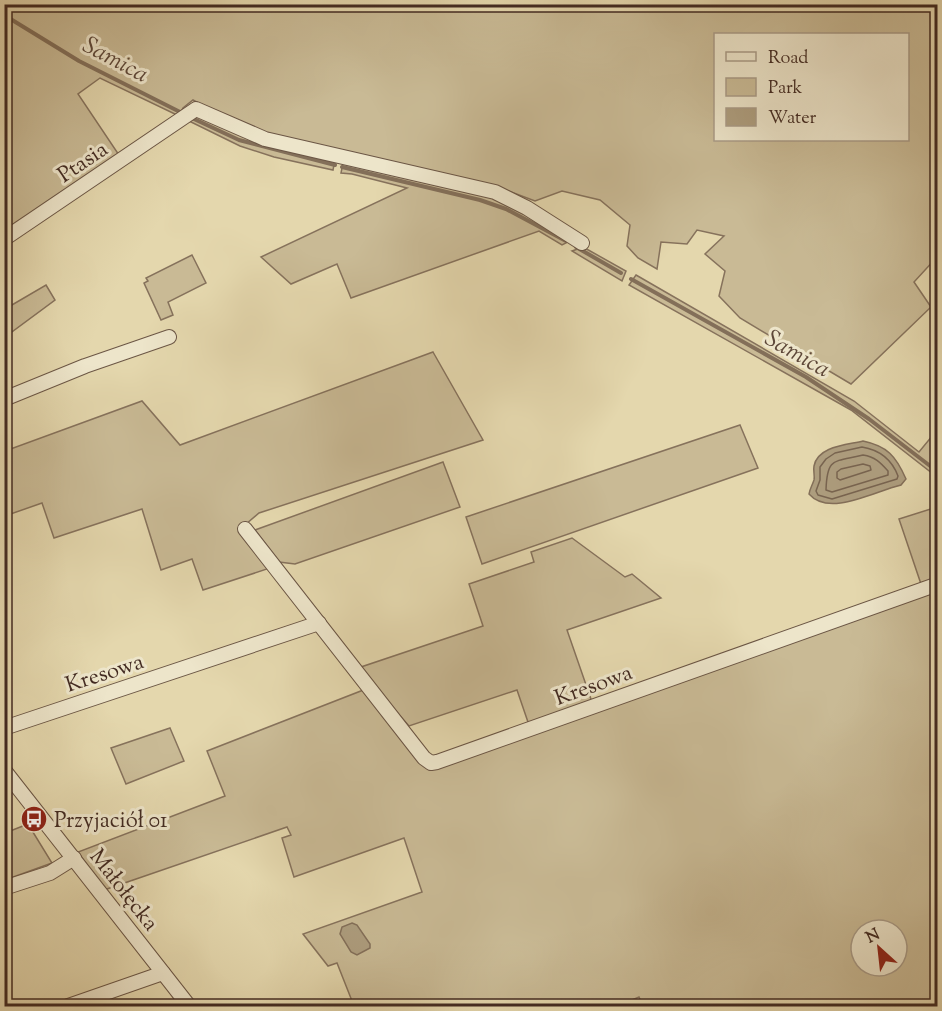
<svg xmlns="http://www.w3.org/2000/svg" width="942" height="1011" font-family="'Sorts Mill Goudy',serif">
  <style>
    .green { fill: #c9ba95; stroke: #86725c; stroke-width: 1.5; fill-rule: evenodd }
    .water { fill: #ad9d7e; stroke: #836f59; stroke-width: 1.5 }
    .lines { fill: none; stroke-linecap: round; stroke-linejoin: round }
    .shore { stroke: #786450; stroke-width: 1.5 }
    .stream { stroke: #836f59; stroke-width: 4 }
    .minor-casing { stroke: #6b5645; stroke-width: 16 }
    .minor { stroke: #ede5ca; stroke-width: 14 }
    .labels { text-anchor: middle; stroke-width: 6; stroke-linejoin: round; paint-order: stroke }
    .street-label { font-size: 22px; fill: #432b22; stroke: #ede5ca }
    .poi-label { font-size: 22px; fill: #432b22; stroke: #ede5ca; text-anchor: start }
    .water-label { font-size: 24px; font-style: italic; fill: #5e4839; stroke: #ede5ca }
  </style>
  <rect width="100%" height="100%" fill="#e4d7ad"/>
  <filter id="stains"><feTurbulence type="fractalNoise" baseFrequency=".00333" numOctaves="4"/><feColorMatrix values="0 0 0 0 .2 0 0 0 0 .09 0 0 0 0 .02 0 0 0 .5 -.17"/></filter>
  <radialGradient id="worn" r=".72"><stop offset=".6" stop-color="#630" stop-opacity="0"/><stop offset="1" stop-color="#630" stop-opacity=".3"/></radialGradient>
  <g class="green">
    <path d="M5,5H937V257L914,282L931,307L851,384L740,318L719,296L725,271L705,254L724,236L697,230L687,244L661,242L657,269L638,258L627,246L630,225L600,200L562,191L535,201L503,189L244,128L193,100L183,108L179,116L100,78L78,94L119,155L5,232ZM716,34H908V140H716Z"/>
    <path d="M195,115L335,160L333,170L274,157L240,146L189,121Z"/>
    <path d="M343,163L504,199L572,240L562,245L539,231L351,298L337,264L291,284L261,257L407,188L352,174L341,173Z"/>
    <path d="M583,247L626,271L622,281L572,251Z"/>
    <path d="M192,255L206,283L168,302L173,315L161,320L144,283L148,281L146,278Z"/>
    <path d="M636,275L854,401L919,452L937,430V477L851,410L629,285Z"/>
    <path d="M46,285L55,300L5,337V309Z"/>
    <path d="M433,352L483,440L259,513L239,530L270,568L203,590L192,559L161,570L142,509L54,538L42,503L5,516V451L142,401L180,445Z"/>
    <path d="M740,425L758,468L482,564L466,517Z"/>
    <path d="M443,462L460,507L295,564L279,562L255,530Z"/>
    <path d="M937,507V579L921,584L899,519Z"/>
    <path d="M572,538L625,577L632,574L661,598L567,630L592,702L529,725L517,690L409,726L380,693L361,667L483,626L469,584L534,562L531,552Z"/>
    <path d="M937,587V1006H643L639,997L618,1006H354L337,963L328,966L303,934L422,892L404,838L294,877L282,838L291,835L287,827L104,890L78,852L225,796L207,751L366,689L430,770ZM861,930H897V966H861Z"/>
    <path d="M170,728L184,761L126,784L111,748Z"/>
    <path d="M28,824L52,863L5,880V833Z"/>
  </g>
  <g class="water">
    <path d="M863,441C887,446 896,456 906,479L901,485L894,487C870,494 828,516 809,494C810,488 812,486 814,480C815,476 813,471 814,466C818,446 847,445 863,441Z"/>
    <path d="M352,923L357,925L370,944V948L357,955L351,952L340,934L342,927Z"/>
  </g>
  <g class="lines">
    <g class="shore">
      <path d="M862,447C880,450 892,460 898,476L897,479L832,499L818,495L816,491L820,480V467L826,459L835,453Z"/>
      <path d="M863,455C875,457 880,462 888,471V475L832,492L826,490C827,457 834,462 863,455Z"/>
      <path d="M863,464L870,466L871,470L840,480L837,478V472L841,469Z"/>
    </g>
    <g class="stream">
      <path d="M4,15L79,61L182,113"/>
      <path d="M194,119L239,140L335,165"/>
      <path d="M342,167L480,200L506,209L566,241"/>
      <path d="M576,247L621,273"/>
      <path d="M631,279L806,377L869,419L938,472"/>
    </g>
    <defs>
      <g id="minor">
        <path d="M4,239L196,109L265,139L495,192L527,208L582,243"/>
        <path d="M4,399L85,366L169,337"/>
        <path d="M245,529L424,758L431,763L437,762L938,584"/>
        <path d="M4,728L319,623"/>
        <path d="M4,770L189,1006"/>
        <path d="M4,888L50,873L74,858"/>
        <path d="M68,1006L163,973"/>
      </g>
    </defs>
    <use href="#minor" class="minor-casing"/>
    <use href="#minor" class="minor"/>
  </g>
  <defs>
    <symbol id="bus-disc" viewBox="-11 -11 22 22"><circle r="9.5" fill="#8f2418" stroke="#ede5ca"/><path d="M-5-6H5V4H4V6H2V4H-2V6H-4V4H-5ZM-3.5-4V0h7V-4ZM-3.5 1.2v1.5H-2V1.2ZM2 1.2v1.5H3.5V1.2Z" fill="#fff"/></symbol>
  </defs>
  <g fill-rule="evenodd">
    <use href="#bus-disc" x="19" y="804" width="30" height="30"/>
  </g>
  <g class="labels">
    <g class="street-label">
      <text transform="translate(82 161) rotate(-34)" y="8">Ptasia</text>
      <text transform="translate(104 672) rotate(-18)" y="8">Kresowa</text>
      <text transform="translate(593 684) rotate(-20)" y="8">Kresowa</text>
      <text transform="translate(125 889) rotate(52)" y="8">Małołęcka</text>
    </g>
    <g class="poi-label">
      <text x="54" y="827">Przyjaciół 01</text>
    </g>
    <g class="water-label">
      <text transform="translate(116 59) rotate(28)" y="8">Samica</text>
      <text transform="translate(798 353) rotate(30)" y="8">Samica</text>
    </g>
  </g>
  <rect width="942" height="1011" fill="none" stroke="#e4d7ad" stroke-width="24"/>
  <rect x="6" y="6" width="930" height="999" fill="none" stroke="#432b22" stroke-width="3"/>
  <rect x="12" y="12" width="918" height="987" fill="none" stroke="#432b22" stroke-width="1.5"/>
  <rect x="714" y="33" width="195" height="108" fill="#ede5ca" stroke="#a99b87" stroke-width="1.5"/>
  <rect x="726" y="52" width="30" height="9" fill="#ede5ca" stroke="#a99b87" stroke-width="1.5"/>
  <text x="768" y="63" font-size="18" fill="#432b22">Road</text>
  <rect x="726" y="78" width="30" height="18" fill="#c9ba95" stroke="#a99b87" stroke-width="1.5"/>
  <text x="768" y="93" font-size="18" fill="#432b22">Park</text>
  <rect x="726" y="108" width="30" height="18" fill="#ad9d7e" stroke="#a99b87" stroke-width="1.5"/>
  <text x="768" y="123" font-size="18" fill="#432b22">Water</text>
  <g transform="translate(879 948) rotate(333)"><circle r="28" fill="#ede5ca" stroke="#a99b87" stroke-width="1.5"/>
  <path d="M0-4.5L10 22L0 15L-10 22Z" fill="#8f2418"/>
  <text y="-9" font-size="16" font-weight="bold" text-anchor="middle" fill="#432b22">N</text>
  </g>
  <rect width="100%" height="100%" filter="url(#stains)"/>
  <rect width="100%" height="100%" fill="url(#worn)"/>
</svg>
